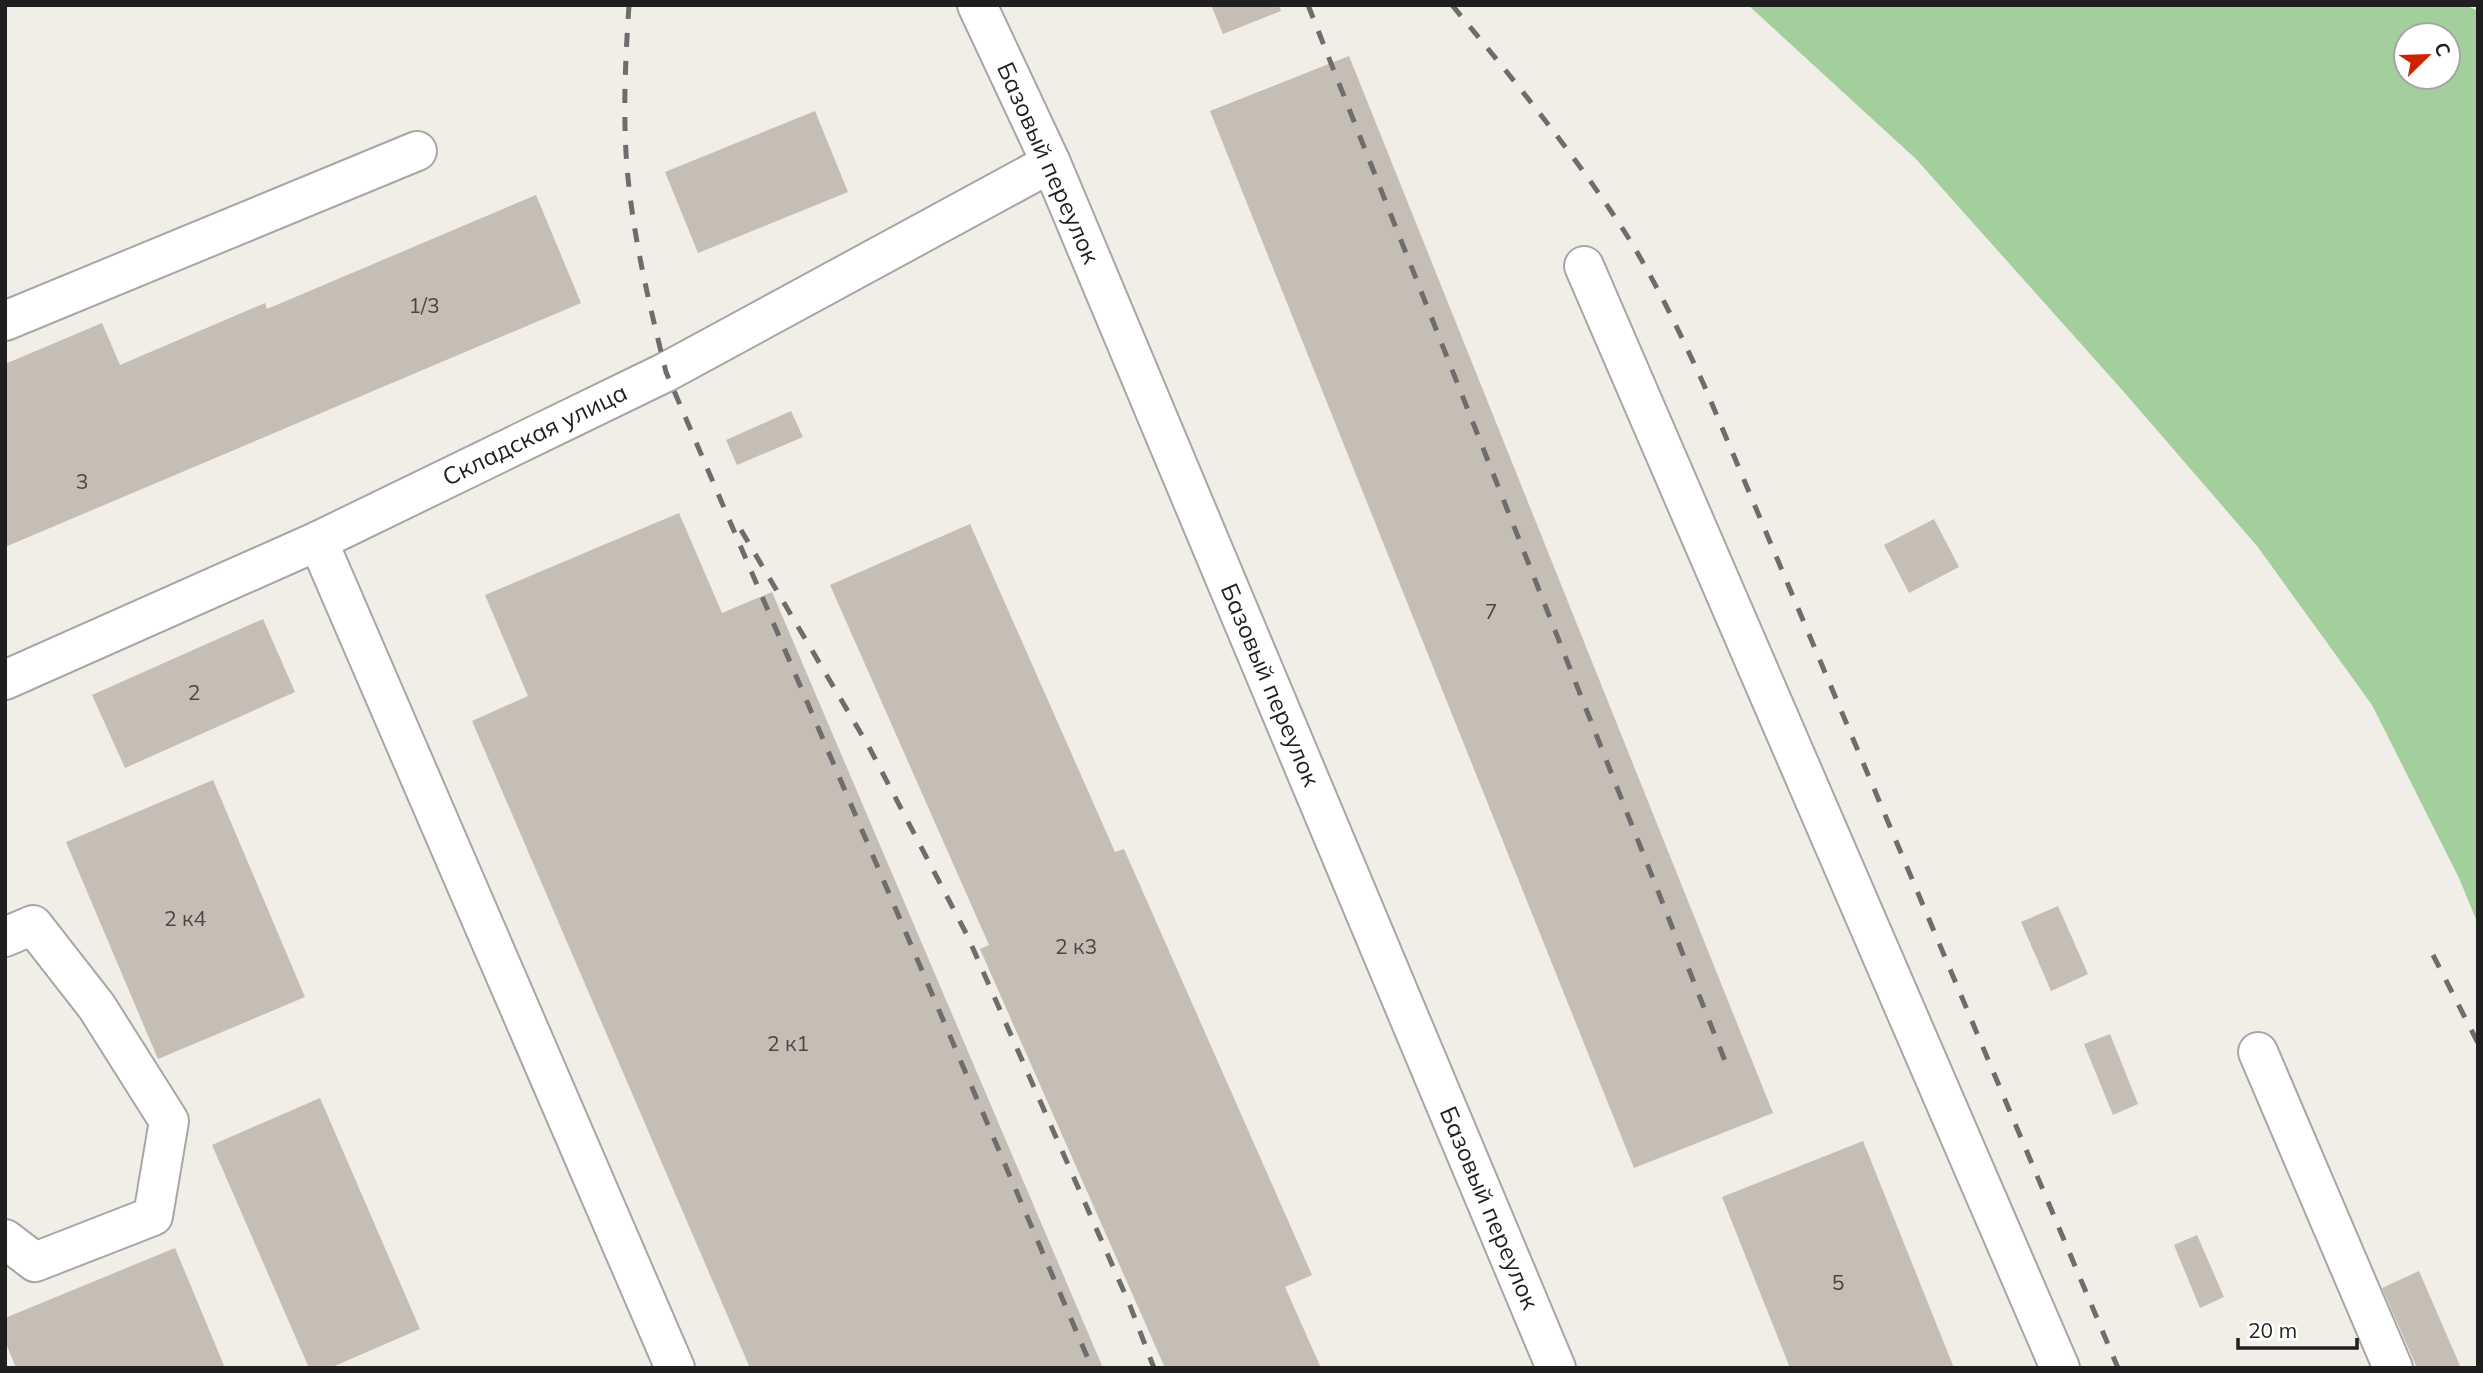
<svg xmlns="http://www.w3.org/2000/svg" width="2483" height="1373" font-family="Mulish,sans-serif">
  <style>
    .forest { fill: #a2cf9b; fill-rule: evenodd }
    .building { fill: #c5beb5 }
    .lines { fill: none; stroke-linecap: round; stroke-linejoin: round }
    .minor-casing { stroke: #a6a6a6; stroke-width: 42 }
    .minor { stroke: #fff; stroke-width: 38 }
    .rail { stroke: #6d6d6d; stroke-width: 5; stroke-dasharray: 14 14; stroke-linecap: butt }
    .labels { text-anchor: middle; stroke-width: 5; stroke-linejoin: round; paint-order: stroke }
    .number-label { font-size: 21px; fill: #484744 }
    .street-label { font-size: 24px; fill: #1f1f1f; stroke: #fff }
  </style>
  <rect width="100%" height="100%" fill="#f0eee6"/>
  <path class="forest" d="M1748,5H2466L2478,11V924L2459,878L2372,705L2257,546L2124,392L1916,159ZM2406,35H2448V77H2406Z"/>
  <g class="building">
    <path d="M1211,5H1279L1281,11L1223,34Z"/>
    <path d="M1349,56L1773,1113L1634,1168L1210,111Z"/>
    <path d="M815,111L848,192L698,253L665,172Z"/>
    <path d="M536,195L581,303L5,547V364L102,323L120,365L265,303L267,309Z"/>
    <path d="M791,411L803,437L737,465L726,440Z"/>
    <path d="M679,513L722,613L772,592L1103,1368H750L472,721L528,696L485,595Z"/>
    <path d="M1934,519L1959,567L1909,593L1884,545Z"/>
    <path d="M970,524L1115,852L1124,849L1312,1275L1285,1287L1321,1368H1165L980,949L989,945L830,585Z"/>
    <path d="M263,619L295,692L125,768L92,695Z"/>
    <path d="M213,780L305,997L158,1059L66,842Z"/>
    <path d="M2058,906L2088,974L2051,991L2021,922Z"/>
    <path d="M2110,1034L2138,1104L2113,1115L2084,1044Z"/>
    <path d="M320,1098L420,1329L330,1368H309L212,1145Z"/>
    <path d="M1863,1141L1954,1368H1790L1722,1197Z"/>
    <path d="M2197,1235L2224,1297L2200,1308L2174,1245Z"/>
    <path d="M175,1248L225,1368H16L5,1341V1318Z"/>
    <path d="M2419,1271L2461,1368H2417L2382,1288Z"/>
  </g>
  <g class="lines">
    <defs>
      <g id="minor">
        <path d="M977,5L1051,163L1556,1368"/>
        <path d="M1584,266L2060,1368"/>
        <path d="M5,321L417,151"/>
        <path d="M318,541L675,1368"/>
        <path d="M5,680L318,541L666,372L1051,163"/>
        <path d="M5,937L33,925L97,1007L169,1121L153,1216L35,1262L5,1239"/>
        <path d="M2258,1052L2393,1368"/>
      </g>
    </defs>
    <use href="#minor" class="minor-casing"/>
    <use href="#minor" class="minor"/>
    <g class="rail">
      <path d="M629,5C625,65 622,128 629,187C636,250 651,311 666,372L1092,1368"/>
      <path d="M1308,5L1729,1071"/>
      <path d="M1452,5C1513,79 1574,153 1626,234C1656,282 1680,333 1704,385L2118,1368"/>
      <path d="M741,530L869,747L967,935L1129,1303L1154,1368"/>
      <path d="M2433,955L2478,1043"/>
    </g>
  </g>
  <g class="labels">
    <g class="number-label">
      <text x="424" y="313">1/3</text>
      <text x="82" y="489">3</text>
      <text x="1491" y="619">7</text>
      <text x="194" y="700">2</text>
      <text x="185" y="926">2 к4</text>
      <text x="1076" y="954">2 к3</text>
      <text x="788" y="1051">2 к1</text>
      <text x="1838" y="1290">5</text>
    </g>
    <g class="street-label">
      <text transform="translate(1048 163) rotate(66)" y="8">Базовый переулок</text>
      <text transform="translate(535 435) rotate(-26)" y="8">Складская улица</text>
      <text transform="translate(1270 685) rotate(67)" y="8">Базовый переулок</text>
      <text transform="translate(1489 1208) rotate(67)" y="8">Базовый переулок</text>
    </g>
  </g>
  <rect width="2483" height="1373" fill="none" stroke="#1f1f1f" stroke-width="14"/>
  <g transform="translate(2427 56) rotate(67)"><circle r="33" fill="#ffffff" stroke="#a5a5a5" stroke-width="2"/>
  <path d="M0-5L12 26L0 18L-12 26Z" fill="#cd2302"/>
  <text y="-10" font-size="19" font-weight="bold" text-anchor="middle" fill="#1f1f1f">С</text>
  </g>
  <path d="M2238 1338v10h119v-10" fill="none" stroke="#1f1f1f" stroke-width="3.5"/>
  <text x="2248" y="1338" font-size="21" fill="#1f1f1f" stroke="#ffffff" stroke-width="5" paint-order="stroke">20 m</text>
</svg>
